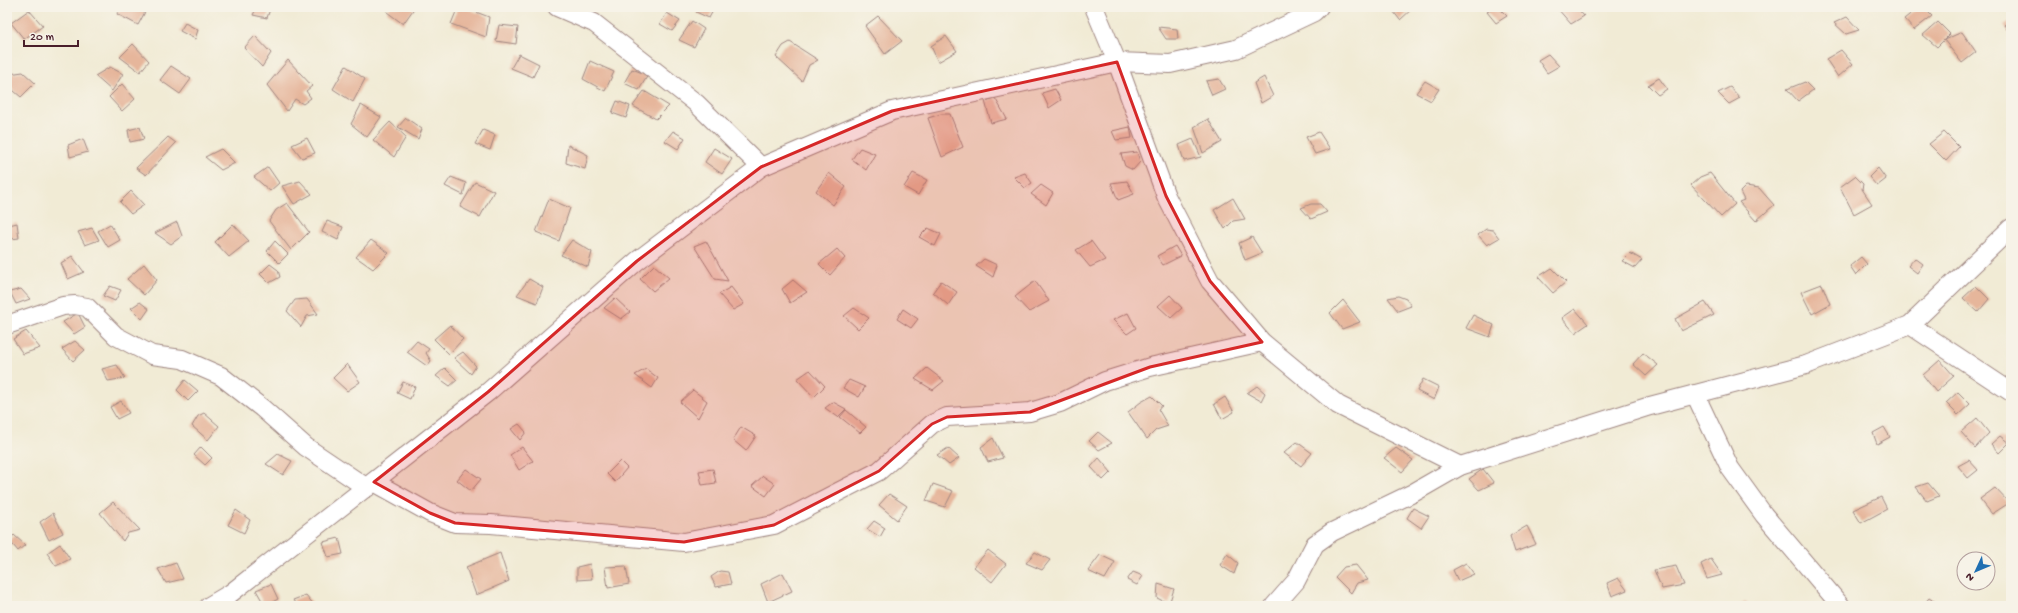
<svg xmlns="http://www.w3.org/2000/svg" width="2018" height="613" font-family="'Gochi Hand',sans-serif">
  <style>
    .building { fill: #e6b69b }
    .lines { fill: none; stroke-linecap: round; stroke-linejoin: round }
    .minor-casing { stroke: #9e8580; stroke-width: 20 }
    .minor { stroke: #fff; stroke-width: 18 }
    .marked { fill: #d62828; fill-opacity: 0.2; stroke: #d62828; stroke-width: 3; stroke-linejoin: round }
  </style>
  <rect width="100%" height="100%" fill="#f7f3e8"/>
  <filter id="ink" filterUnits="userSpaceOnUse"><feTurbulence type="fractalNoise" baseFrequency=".025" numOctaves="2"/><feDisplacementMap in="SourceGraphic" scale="8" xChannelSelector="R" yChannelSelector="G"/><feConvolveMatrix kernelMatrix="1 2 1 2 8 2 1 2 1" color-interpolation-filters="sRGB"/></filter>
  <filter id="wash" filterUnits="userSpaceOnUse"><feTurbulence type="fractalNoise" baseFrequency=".012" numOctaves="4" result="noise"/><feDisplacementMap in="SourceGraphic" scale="16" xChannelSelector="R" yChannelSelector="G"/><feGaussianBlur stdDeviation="0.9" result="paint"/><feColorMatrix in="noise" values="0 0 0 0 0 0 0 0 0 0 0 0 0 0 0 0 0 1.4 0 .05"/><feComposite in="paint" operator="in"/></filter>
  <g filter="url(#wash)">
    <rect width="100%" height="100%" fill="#f1ebd5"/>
    <g id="blocks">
      <g class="building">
        <path d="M121,7H134L145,12L138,25L117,14Z"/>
        <path d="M257,7L270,9L267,18L253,15Z"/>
        <path d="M390,7H415L403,24L387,12Z"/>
        <path d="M458,7H463L489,17L486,37L451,24Z"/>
        <path d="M698,7H715L709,18L696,12Z"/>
        <path d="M1390,7H1412L1413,8L1400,20Z"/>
        <path d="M1493,7H1498L1507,16L1496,23L1487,12Z"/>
        <path d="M1576,7L1584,16L1571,24L1557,8Z"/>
        <path d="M1919,7H1923L1932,16L1914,30L1904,19Z"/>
        <path d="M29,10L43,26L24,39L11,23Z"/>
        <path d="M667,13L680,21L672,31L660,24Z"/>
        <path d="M878,16L902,41L885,54L865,26Z"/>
        <path d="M1847,17L1859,30L1846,34L1834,23Z"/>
        <path d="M692,21L704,29L694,47L679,40Z"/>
        <path d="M2011,21V35L2004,25Z"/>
        <path d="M1938,22L1950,34L1937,47L1923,35Z"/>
        <path d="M185,23L198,30L195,39L180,31Z"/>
        <path d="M499,25L518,27L516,44L496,41Z"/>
        <path d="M1158,27L1177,29L1178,39H1166Z"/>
        <path d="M1962,32L1976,52L1962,63L1944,40Z"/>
        <path d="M255,36L271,53L262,67L244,48Z"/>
        <path d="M946,36L957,51L938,62L931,46Z"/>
        <path d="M790,42L818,60L809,65L802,81L776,57L783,46Z"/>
        <path d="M133,44L149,61L140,72L120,57Z"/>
        <path d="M1841,50L1853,64L1838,77L1826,59Z"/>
        <path d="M519,54L539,64L533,77L511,68Z"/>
        <path d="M1548,54L1559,66L1547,73L1538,60Z"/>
        <path d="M288,60L312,86L306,91L311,98L303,104L295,99L287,111L267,85Z"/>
        <path d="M590,61L614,72L605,91L583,79Z"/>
        <path d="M171,66L191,79L180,94L160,80Z"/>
        <path d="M346,66L365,79L353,102L333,89Z"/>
        <path d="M110,67L123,74L112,91L95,76Z"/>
        <path d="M632,69L648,75L639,90L624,83Z"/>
        <path d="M23,72L35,83L21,97L7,85V77L9,74Z"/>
        <path d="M1264,77L1273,96L1261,103L1254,83Z"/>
        <path d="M1659,78L1667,89L1658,95L1648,85Z"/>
        <path d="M1219,79L1225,89L1212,95L1206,81Z"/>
        <path d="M1425,81L1439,89L1431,101L1416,93Z"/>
        <path d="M1805,82L1813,90L1798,101L1787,89Z"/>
        <path d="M122,84L135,99L122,111L109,97Z"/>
        <path d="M1730,87L1740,98L1729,104L1718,93Z"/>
        <path d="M1055,89L1061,100L1049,108L1042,93Z"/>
        <path d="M644,91L669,106L656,119L633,106Z"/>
        <path d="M995,98L1007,119L991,123L985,101Z"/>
        <path d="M617,101L630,106L626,118L612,113Z"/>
        <path d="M361,105L381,117L367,137L351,124Z"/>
        <path d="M941,114H950L963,147L942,157L928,118Z"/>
        <path d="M406,118L422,129L418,139L398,127Z"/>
        <path d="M1208,119L1222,142L1203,153L1194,127Z"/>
        <path d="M390,122L406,137L394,157L373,140Z"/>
        <path d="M140,127L144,139L130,142L128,130Z"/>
        <path d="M1130,127L1132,138L1116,140L1112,131Z"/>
        <path d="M483,130L495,135L490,150L475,144Z"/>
        <path d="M673,131L685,138L678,149L665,141Z"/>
        <path d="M1319,132L1330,149L1315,154L1306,137Z"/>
        <path d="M1944,132L1959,147L1946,161L1929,144Z"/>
        <path d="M168,137L176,143L146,175L136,168Z"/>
        <path d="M307,138L315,153L302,158L292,145Z"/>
        <path d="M83,139L88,152L70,157L68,145Z"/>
        <path d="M1193,139L1201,157L1184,161L1179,145Z"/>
        <path d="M568,145L588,155L585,169L566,163Z"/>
        <path d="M714,148L732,159L722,174L705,162Z"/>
        <path d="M860,148L875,154L866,170L852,159Z"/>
        <path d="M221,149L235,163L221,170L205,157Z"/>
        <path d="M1137,152L1140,162L1133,170L1125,166L1121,154Z"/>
        <path d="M268,167L279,183L270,191L254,177Z"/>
        <path d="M1878,168L1886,179L1877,186L1869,177Z"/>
        <path d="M829,173L846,187L833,205L816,191Z"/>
        <path d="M913,173L927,180L918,195L904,187Z"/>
        <path d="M1025,173L1032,183L1025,188L1014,177Z"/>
        <path d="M1710,173L1735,204L1721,217L1691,185L1700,177Z"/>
        <path d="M1855,176L1863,184L1862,189L1872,204L1854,214L1840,187Z"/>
        <path d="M451,177L466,183L463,195L445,186Z"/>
        <path d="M300,181L312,194L294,204L282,186Z"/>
        <path d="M1127,181L1134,194L1118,200L1111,183Z"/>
        <path d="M475,182L494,191L480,217L460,207Z"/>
        <path d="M1041,185L1053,193L1046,205L1031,194Z"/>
        <path d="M1746,186L1759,188L1774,205L1756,221L1739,202L1744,200L1740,192Z"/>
        <path d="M131,191L144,205L131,214L120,202Z"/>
        <path d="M1233,198L1245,219L1233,221L1225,229L1214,210Z"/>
        <path d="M549,199L570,208L559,241L536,232Z"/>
        <path d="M287,203L309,232L291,250L269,221L276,210Z"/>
        <path d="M1311,204H1320L1327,212L1311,219L1301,208Z"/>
        <path d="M327,221L343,227L338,240L322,232Z"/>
        <path d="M177,222L182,236L171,244L155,233Z"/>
        <path d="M17,223L19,238L11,239L9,225Z"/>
        <path d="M110,224L120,240L108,247L98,231Z"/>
        <path d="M233,224L249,241L229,257L215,242Z"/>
        <path d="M92,228L99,240L85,245L78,232Z"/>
        <path d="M928,228L941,234L935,246L919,237Z"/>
        <path d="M1486,229L1493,230L1499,238L1487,245L1478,235Z"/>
        <path d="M1252,237L1262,253L1245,260L1239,243Z"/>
        <path d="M371,240L389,253L373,269L356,257Z"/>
        <path d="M572,240L592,252L588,267L561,255Z"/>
        <path d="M275,241L288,254L279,263L267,251Z"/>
        <path d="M706,241L728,281L715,279L694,246Z"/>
        <path d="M1091,241L1105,260L1090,267L1076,250Z"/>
        <path d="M1175,246L1181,256L1163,265L1157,256Z"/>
        <path d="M837,249L845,258L830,275L819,264Z"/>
        <path d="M1630,253L1642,260L1635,268L1622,261Z"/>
        <path d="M72,256L84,272L68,279L61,263Z"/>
        <path d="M1861,257L1867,264L1856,275L1850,266Z"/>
        <path d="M1915,258L1923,264L1917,273L1908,266Z"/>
        <path d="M984,259L997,265L993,277L976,266Z"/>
        <path d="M144,264L157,280L144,295L127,279Z"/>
        <path d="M270,264L278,270L280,277L269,283L260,274Z"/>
        <path d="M654,265L669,278L653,291L640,279Z"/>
        <path d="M1552,268L1566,282L1553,293L1538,277Z"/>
        <path d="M529,279L543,287L537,303L517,295Z"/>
        <path d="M793,280L807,292L790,303L782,289Z"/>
        <path d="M941,281L957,292L948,305L933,292Z"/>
        <path d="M1035,281L1049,301L1029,312L1015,297Z"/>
        <path d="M1822,284L1830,304L1812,314L1801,292Z"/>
        <path d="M110,286L121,290L115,301L103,296Z"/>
        <path d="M1976,286L1989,299L1978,312L1963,298Z"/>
        <path d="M731,287L744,304L733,310L719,294Z"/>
        <path d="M21,289L30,299L16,304L10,292Z"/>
        <path d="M1170,295L1182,308L1171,318L1158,306Z"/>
        <path d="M1398,296L1406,299L1411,306L1398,311L1388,298Z"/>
        <path d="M615,298L630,312L621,319L604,308Z"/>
        <path d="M307,299L318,314L307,316L301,327L287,311L295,300Z"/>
        <path d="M1343,300L1360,322L1342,329L1330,313Z"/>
        <path d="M140,302L149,309L142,319L131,308Z"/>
        <path d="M1705,302L1714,315L1681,331L1675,319Z"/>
        <path d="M854,308L869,318L858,329L844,316Z"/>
        <path d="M903,309L918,319L911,328L897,319Z"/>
        <path d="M1575,309L1588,324L1575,333L1562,318Z"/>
        <path d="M78,313L85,327L74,334L63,322Z"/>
        <path d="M1128,313L1136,328L1127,334L1113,320Z"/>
        <path d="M1473,315L1494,325L1490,337L1466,328Z"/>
        <path d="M450,325L463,339L449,354L434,339Z"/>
        <path d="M26,331L40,348L23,354L13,339Z"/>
        <path d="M75,341L85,350L73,361L62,349Z"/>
        <path d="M417,341L429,349L426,353L431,361L427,366L407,352Z"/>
        <path d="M463,352L476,366L471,374L454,358Z"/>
        <path d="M1643,353L1658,365L1646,376L1633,364Z"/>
        <path d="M1940,360L1954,376L1936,392L1923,375Z"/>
        <path d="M347,364L360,382L347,391L333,378Z"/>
        <path d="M117,365L125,378L108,381L102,369Z"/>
        <path d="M445,368L457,380L450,386L436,376Z"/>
        <path d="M927,368L944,381L933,390L915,379Z"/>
        <path d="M646,369L658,378L652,388L635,375Z"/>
        <path d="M810,370L825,386L814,397L797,379Z"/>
        <path d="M1423,379L1439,387L1434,400L1417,391Z"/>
        <path d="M185,380L198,391L188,401L177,390Z"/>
        <path d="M849,380L865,387L859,397L843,388Z"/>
        <path d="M403,382L415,387L410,399L397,393Z"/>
        <path d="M1257,386L1265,393L1261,401L1247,393Z"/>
        <path d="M693,390L707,401L698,418L680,402Z"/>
        <path d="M1958,392L1970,404L1958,415L1946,403Z"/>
        <path d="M1152,396L1162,406L1158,409L1168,426L1156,430L1147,439L1128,412L1141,402Z"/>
        <path d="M1225,397L1234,412L1222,419L1214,404Z"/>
        <path d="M121,401L129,413L117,419L110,407Z"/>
        <path d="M833,402L846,409L838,417L825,408Z"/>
        <path d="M846,410L866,427L860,433L840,417Z"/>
        <path d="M204,413L219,426L208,440L192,426L198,416Z"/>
        <path d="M1977,418L1989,433L1975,448L1961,432Z"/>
        <path d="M519,424L526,432L520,440L511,429Z"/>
        <path d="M741,427L756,436L746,451L733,440Z"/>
        <path d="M1884,427L1890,437L1877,444L1873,433Z"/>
        <path d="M1098,432L1112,443L1099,450L1089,441Z"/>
        <path d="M2000,436L2009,443L1999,453L1991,444Z"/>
        <path d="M993,438L1003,458L988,462L981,447Z"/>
        <path d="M1297,442L1312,453L1301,466L1284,453Z"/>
        <path d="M201,447L212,458L205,465L194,455Z"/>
        <path d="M522,447L533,461L519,470L510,455Z"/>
        <path d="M948,448L959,458L949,465L937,455Z"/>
        <path d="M1396,448L1413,460L1402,472L1384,458Z"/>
        <path d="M278,454L292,461L283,475L266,464Z"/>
        <path d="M1099,458L1111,472L1103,480L1091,467Z"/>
        <path d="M1969,460L1978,470L1968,478L1958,466Z"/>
        <path d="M620,461L627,468L615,482L607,474Z"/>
        <path d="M466,469L481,479L471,491L457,480Z"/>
        <path d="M713,469L716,483L702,485L699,471Z"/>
        <path d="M1483,469L1494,483L1479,490L1469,479Z"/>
        <path d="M763,476L775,484L766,496L752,486Z"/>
        <path d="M1928,483L1939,496L1927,501L1916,487Z"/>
        <path d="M933,484L953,491L945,507L926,501Z"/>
        <path d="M1995,488L2009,503L1992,514L1980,499Z"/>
        <path d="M889,494L907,506L897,520L879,505Z"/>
        <path d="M1881,497L1887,509L1861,523L1853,510Z"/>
        <path d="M113,502L140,530L128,533L123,541L100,513Z"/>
        <path d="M1413,508L1429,516L1421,528L1407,518Z"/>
        <path d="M236,510L250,520L244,533L228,525Z"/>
        <path d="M53,513L63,533L49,540L40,522Z"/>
        <path d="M874,521L885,528L880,537L867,529Z"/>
        <path d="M1527,526L1536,544L1515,552L1510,536Z"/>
        <path d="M14,535L25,545L18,551L9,540Z"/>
        <path d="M339,538L343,554L328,557L323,542Z"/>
        <path d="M60,544L70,559L56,566L47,553Z"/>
        <path d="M988,550L1006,564L992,582L974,567Z"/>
        <path d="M1035,552L1050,560L1042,570L1026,563Z"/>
        <path d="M500,553L509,581L476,595L466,567Z"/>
        <path d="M1227,554L1238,563L1234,574L1220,565Z"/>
        <path d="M1100,555L1115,562L1105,579L1088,571Z"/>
        <path d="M1711,559L1722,575L1707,579L1701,564Z"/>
        <path d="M176,563L183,579L166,583L158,569Z"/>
        <path d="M1466,563L1474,574L1458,581L1453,570Z"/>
        <path d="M590,564L592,579L577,580V567Z"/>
        <path d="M1356,565L1368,580L1357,583L1351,593L1335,577L1344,567Z"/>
        <path d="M626,566L629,584L608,588L605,567Z"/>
        <path d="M1676,566L1684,585L1662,589L1654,570Z"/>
        <path d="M720,571L728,572L731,584L716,587L711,577Z"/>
        <path d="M1133,572L1143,576L1137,585L1127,580Z"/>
        <path d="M783,573L792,591L768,602L761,584Z"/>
        <path d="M1618,578L1627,590L1612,596L1607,583Z"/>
        <path d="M271,584L278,599L265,606L256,590Z"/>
        <path d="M1158,584L1174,589L1169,604L1157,598Z"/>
        <path d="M306,595L314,605L297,606L293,600Z"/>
        <path d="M1929,598L1937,603L1935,606H1922Z"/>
        <path d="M1745,601L1750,606H1739Z"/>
      </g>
    </g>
  </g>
  <g filter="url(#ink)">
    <use href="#blocks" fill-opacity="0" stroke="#9e8580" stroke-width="1"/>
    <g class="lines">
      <defs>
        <g id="minor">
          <path d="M557,7L594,23L696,103L761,167"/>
          <path d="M1094,7L1117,62L1166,196L1210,281L1262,342L1338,405L1460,466"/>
          <path d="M7,325L63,306L75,305L87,307L116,336L152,355L182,359L221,376L262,408L306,447L367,488"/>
          <path d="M1910,325L2011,392"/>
          <path d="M1695,394L1730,468L1764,515L1841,606"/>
          <path d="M374,482L430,513L455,523L491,524L684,542L774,525L879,471L932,424L947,417L1030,412L1060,403L1105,381L1150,367L1262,342"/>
          <path d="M209,606L231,593L488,392L637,261L761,167L892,111L1117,62L1170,64L1236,49L1314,12L1319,7"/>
          <path d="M1274,606L1296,581L1315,544L1332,532L1413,493L1460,466L1650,406L1806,365L1910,325L2011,228"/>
        </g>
      </defs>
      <use href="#minor" class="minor-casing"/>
      <use href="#minor" class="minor"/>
    </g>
  </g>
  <path class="marked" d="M1117,62L1166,196L1210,281L1262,342L1150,367L1030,412L947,417L932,424L879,471L774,525L684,542L455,523L430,513L374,482L488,392L637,261L761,167L892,111Z"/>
  <rect width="2018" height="613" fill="none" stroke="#f7f3e8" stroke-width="24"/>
  <g transform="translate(1976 571) rotate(226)"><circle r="19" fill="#f7f3e8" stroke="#b29e9c"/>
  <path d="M0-3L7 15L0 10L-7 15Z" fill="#1f6fb2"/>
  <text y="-6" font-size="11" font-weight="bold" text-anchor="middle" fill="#4a1f2b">N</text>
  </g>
  <path d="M24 40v6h54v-6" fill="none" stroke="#4a1f2b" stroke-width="2"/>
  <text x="30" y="40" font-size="12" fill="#4a1f2b" stroke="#f7f3e8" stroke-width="3" paint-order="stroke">20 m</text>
</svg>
